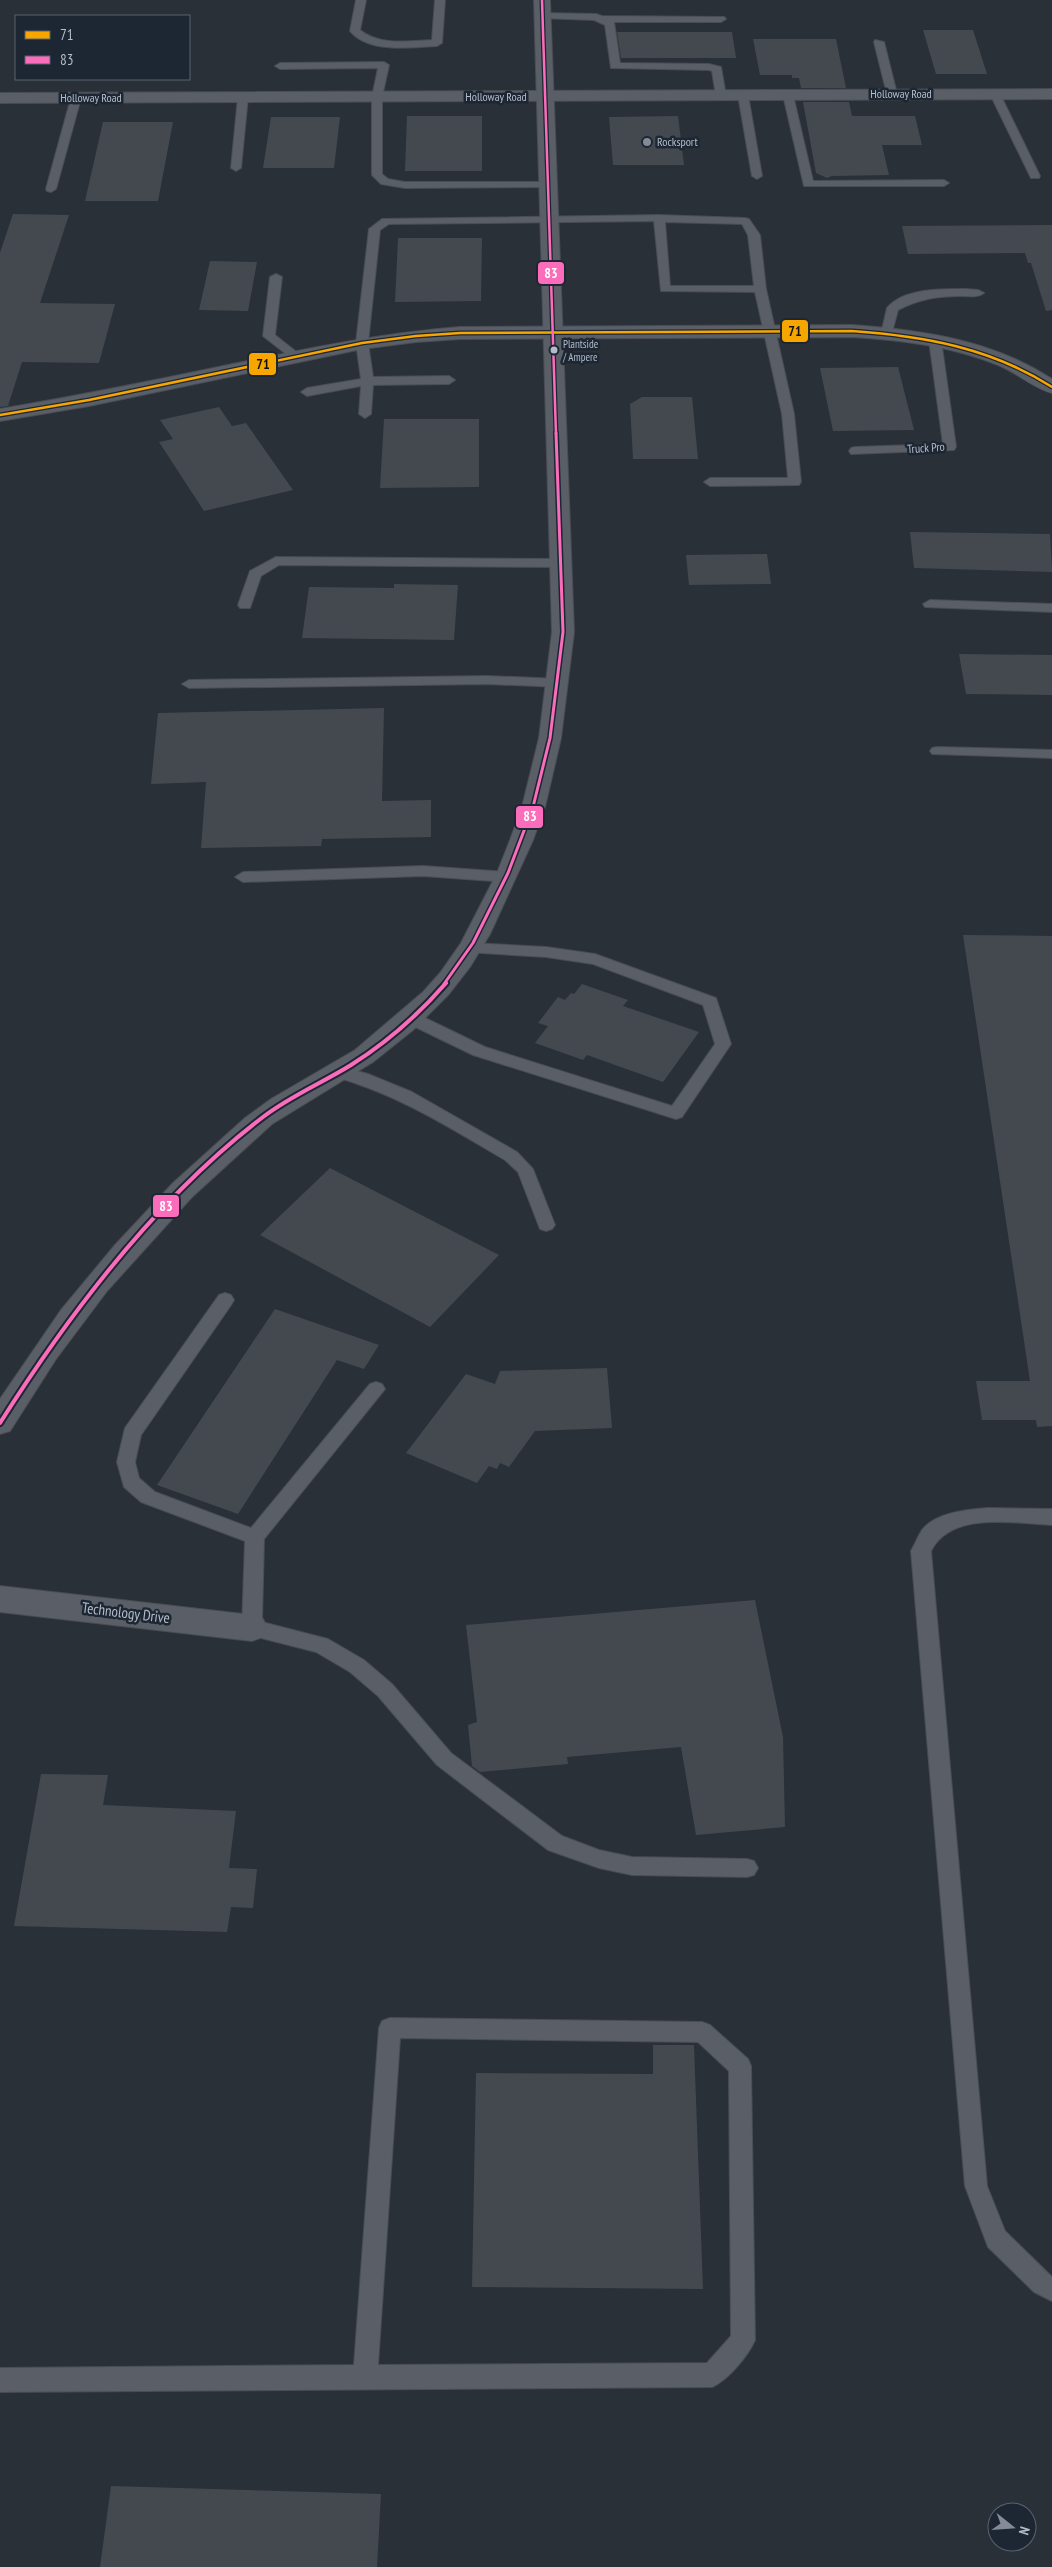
<svg xmlns="http://www.w3.org/2000/svg" width="1052" height="2567" font-family="'PT Sans Narrow',sans-serif">
  <style>
    .building { fill: #444950 }
    .lines { fill: none; stroke-linecap: round; stroke-linejoin: round }
    .service-casing { stroke: #484c53; stroke-width: 2 }
    .minor-casing { stroke: #484c53; stroke-width: 2 }
    .tertiary-casing { stroke: #484c53; stroke-width: 2 }
    .service { fill: #5a5e66; fill-rule: evenodd }
    .minor { fill: #5a5e66; fill-rule: evenodd }
    .tertiary { fill: #5a5e66; fill-rule: evenodd }
    .bus-1-casing { stroke: #1d2633; stroke-width: 5 }
    .bus-2-far2-casing { stroke: #1d2633; stroke-width: 5 }
    .bus-2-far1-casing { stroke: #1d2633; stroke-width: 6 }
    .bus-2-casing { stroke: #1d2633; stroke-width: 8 }
    .bus-1 { stroke: #f7a600; stroke-width: 2.5 }
    .bus-2-far2 { stroke: #fb6dba; stroke-width: 2.5 }
    .bus-2-far1 { stroke: #fb6dba; stroke-width: 3 }
    .bus-2 { stroke: #fb6dba; stroke-width: 4 }
    .poi-dot { fill: #848b96; stroke: #1d2633; stroke-width: 2 }
    .bus-dot { fill: #b4bcc9; stroke: #1d2633; stroke-width: 2 }
    .labels { text-anchor: middle; stroke-width: 5; stroke-linejoin: round; paint-order: stroke }
    .far-bus-label { font-size: 11px; fill: #b4bcc9; stroke: #1d2633; text-anchor: start }
    .far-street-label { font-size: 12px; fill: #b4bcc9; stroke: #1d2633 }
    .far-poi-label { font-size: 12px; fill: #b4bcc9; stroke: #1d2633; text-anchor: start }
    .street-label { font-size: 15px; fill: #b4bcc9; stroke: #1d2633 }
    .line-badge { stroke: #1d2633; stroke-width: 2 }
    .badge-label { font-size: 14px; text-anchor: middle; font-weight: bold; fill: #fff }
    .pale-badge-label { font-size: 14px; text-anchor: middle; font-weight: bold; fill: #111 }
  </style>
  <rect width="100%" height="100%" fill="#2a3038"/>
  <g class="building">
    <path d="M923,30H973L987,74H936Z"/>
    <path d="M617,32H732L736,58H621Z"/>
    <path d="M753,39H836L846,88H801L799,78H792V75H760Z"/>
    <path d="M803,102H849L852,116H915L922,145H882L889,175L832,176L827,178L816,173Z"/>
    <path d="M407,116H482V171H405Z"/>
    <path d="M678,116L684,165H613L609,117Z"/>
    <path d="M271,117H340L334,168H263Z"/>
    <path d="M103,122H173L158,201H85Z"/>
    <path d="M13,214L69,215L40,303L115,304L99,363L22,362L8,406L0,407V253Z"/>
    <path d="M1052,225V310L1046,311L1031,263H1028L1025,253L908,254L902,226Z"/>
    <path d="M398,238H482L481,301L395,302Z"/>
    <path d="M210,261L257,262L248,311L199,310Z"/>
    <path d="M898,367L914,430L833,431L820,368Z"/>
    <path d="M642,397H692L698,459H633L630,404Z"/>
    <path d="M219,407L232,426L246,423L293,490L204,511L159,442L173,439L160,420Z"/>
    <path d="M384,419H479V487L380,488Z"/>
    <path d="M910,532L1050,534L1052,572L914,568Z"/>
    <path d="M767,554L771,584L689,585L686,555Z"/>
    <path d="M394,584L458,585L454,640L302,638L309,587L394,588Z"/>
    <path d="M959,654L1052,655V695L966,694Z"/>
    <path d="M384,708L382,801L431,800V837L322,839L321,846L201,848L206,782L151,784L158,713Z"/>
    <path d="M963,935L1052,936V1426L1037,1427L1036,1420H982L976,1381H1030Z"/>
    <path d="M582,984L628,1000L623,1006L699,1032L663,1082L587,1055L583,1060L535,1043L548,1026L538,1023L558,997L565,1000L571,993L574,994Z"/>
    <path d="M330,1168L499,1255L430,1327L260,1235Z"/>
    <path d="M275,1309L379,1345L364,1369L337,1360L238,1514L157,1485Z"/>
    <path d="M607,1368L612,1428L535,1431L509,1467L500,1463L497,1469L489,1466L477,1483L406,1453L466,1374L495,1384L500,1371Z"/>
    <path d="M755,1600L783,1737L785,1827L696,1835L681,1747L567,1757L568,1764L480,1772L472,1766L468,1725L477,1722L466,1625Z"/>
    <path d="M41,1774L108,1775L103,1805L236,1811L229,1868L257,1869L253,1908L231,1907L227,1932L14,1926Z"/>
    <path d="M653,2045H694L703,2289L472,2287L476,2073L653,2074Z"/>
    <path d="M111,2486L381,2494L377,2567H100Z"/>
  </g>
  <g class="lines">
    <defs>
      <g id="service">
        <path d="M356,0H366L360,30C380,46 408,41 432,40L435,0H445L442,43L437,46C410,47 370,54 350,31Z"/>
        <path d="M542,13L596,14L602,16L724,17L726,19L721,22H614L620,63L709,64L721,67L726,96L721,99L716,96L712,71L709,70L611,68L605,25L594,20L539,18L537,16Z"/>
        <path d="M875,40L884,42L897,94L896,96L887,94L874,42Z"/>
        <path d="M384,62L389,65L382,97V174L388,179L405,182H549L554,185L553,187L405,188L381,184L372,175V97L378,68L280,69L275,66L280,63Z"/>
        <path d="M995,91L1000,94L1040,176L1039,178H1031L1030,176L990,94Z"/>
        <path d="M743,92L748,95L762,176L757,179L752,176L738,95Z"/>
        <path d="M788,92L793,95L813,181L944,180L949,183L944,186H804L783,95Z"/>
        <path d="M243,94L248,97L241,168L236,171L231,168L238,97Z"/>
        <path d="M76,95L81,98L56,189L51,192L47,191L46,189L71,98Z"/>
        <path d="M659,215L745,218L749,219L760,235L766,289L794,414L801,482L799,485L710,486L704,482L710,478H788L782,414L755,292L661,291L654,221L389,224L380,230L368,343L373,377L449,376L455,380L449,384L373,385L371,414L365,418L359,414L361,386L307,396L301,392L307,388L361,379L356,343L369,229L382,219ZM665,222L742,224L748,235L754,286H670Z"/>
        <path d="M276,274L282,277L275,335L299,354V360L295,361L263,336L270,277Z"/>
        <path d="M966,289L978,290L984,293C978,298 968,296 961,296C938,296 919,299 898,310L891,336L887,338L881,334L887,308C904,288 942,289 966,289Z"/>
        <path d="M935,336L941,340L956,447L954,450L851,454L849,451L851,448L855,447L943,444L929,340Z"/>
        <path d="M276,557L560,559L567,563L560,567L279,565L261,576L250,608H240L238,605L250,571Z"/>
        <path d="M930,600L1052,604V612L925,607L923,604Z"/>
        <path d="M487,676L560,679L567,683L560,687L487,684L189,688L182,684L189,680Z"/>
        <path d="M937,747L1052,750V758L932,754L930,751L932,748Z"/>
        <path d="M423,866L507,872L515,877L507,882L423,876L243,882L235,877L243,872Z"/>
        <path d="M471,943L546,947L595,954L716,998L731,1044L682,1117L676,1119L473,1055L405,1022L403,1018L405,1014H417L485,1047L672,1106L715,1044L703,1005L593,964L546,957L466,952L463,948Z"/>
        <path d="M339,1066L368,1074L412,1092L517,1152L533,1169L555,1225L552,1229L546,1231L540,1229L518,1172L505,1160C447,1126 399,1095 333,1076L331,1072L333,1068Z"/>
        <path d="M225,1293L231,1295L234,1300L231,1305L141,1435L135,1462L139,1478L155,1492L251,1528L370,1384L376,1382L382,1384L385,1389L264,1539L262,1622L328,1639L364,1660L392,1684L451,1753L562,1836L599,1850L632,1857L747,1859L754,1861L758,1868L754,1875L747,1877L632,1875L599,1868L548,1850L437,1765L378,1696L350,1672L316,1652L245,1634L242,1628L245,1541L141,1502L124,1487L117,1462L125,1428L219,1295Z"/>
        <path d="M988,1508L1052,1509V1525C1014,1523 951,1511 931,1551L987,2186L1005,2231L1052,2277V2301L1034,2292L988,2247L965,2186L911,1551C915,1544 918,1536 922,1530C936,1512 967,1510 988,1508Z"/>
        <path d="M390,2018L702,2022L710,2025L748,2059L751,2066L755,2340C748,2356 728,2380 712,2387L0,2392V2368L354,2365L379,2028L382,2021ZM400,2038L698,2042L729,2071L731,2336L707,2363L378,2365Z"/>
      </g>
      <g id="minor">
        <path d="M1052,89V99L0,103V93Z"/>
        <path d="M852,325C922,330 992,340 1052,379V393C1033,388 1016,372 998,365C951,346 902,340 852,337L460,339L416,342L362,349L89,406L0,421V409C76,396 152,381 228,365C305,349 381,333 460,327Z"/>
        <path d="M0,1586L252,1615L263,1619L267,1628L263,1637L252,1641L0,1612Z"/>
      </g>
      <path id="tertiary" d="M534,0H550L574,632L561,738L545,807L533,840L490,934L470,967L449,994L413,1030L373,1062L272,1124L192,1197L107,1291L56,1359L10,1431L0,1434V1399L61,1310L115,1245L173,1183L245,1118L271,1099L355,1050L423,992L440,973L461,943L497,873L510,840L522,807L539,738L552,632Z"/>
    </defs>
    <use href="#service" class="service-casing"/>
    <use href="#minor" class="minor-casing"/>
    <use href="#tertiary" class="tertiary-casing"/>
    <use href="#service" class="service"/>
    <use href="#minor" class="minor"/>
    <use href="#tertiary" class="tertiary"/>
    <defs>
      <path id="bus-1" d="M0,415L89,400L362,343L416,336L460,333L852,331C924,336 991,348 1052,387"/>
      <path id="bus-2-far2" d="M542,0L556,434"/>
      <path id="bus-2-far1" d="M444,984L473,943L508,873L533,807L550,738L563,632L556,433"/>
      <path id="bus-2" d="M0,1423C70,1312 158,1197 263,1117C290,1096 322,1083 351,1065C386,1043 419,1014 446,983"/>
    </defs>
    <use href="#bus-1" class="bus-1-casing"/>
    <use href="#bus-2-far2" class="bus-2-far2-casing"/>
    <use href="#bus-2-far1" class="bus-2-far1-casing"/>
    <use href="#bus-2" class="bus-2-casing"/>
    <use href="#bus-1" class="bus-1"/>
    <use href="#bus-2-far2" class="bus-2-far2"/>
    <use href="#bus-2-far1" class="bus-2-far1"/>
    <use href="#bus-2" class="bus-2"/>
  </g>
  <circle class="poi-dot" cx="647" cy="142" r="5"/>
  <circle class="bus-dot" cx="554" cy="350" r="4.5"/>
  <g class="labels">
    <g class="far-bus-label">
      <text x="563" y="348">Plantside<tspan x="563" dy="13">/ Ampere</tspan></text>
    </g>
    <g class="far-street-label">
      <text x="901" y="98">Holloway Road</text>
      <text x="496" y="101">Holloway Road</text>
      <text x="91" y="102">Holloway Road</text>
      <text transform="translate(926 448) rotate(-4)" y="4">Truck Pro</text>
    </g>
    <g class="far-poi-label">
      <text x="657" y="146">Rocksport</text>
    </g>
    <g class="street-label">
      <text transform="translate(126 1613) rotate(7)" y="5">Technology Drive</text>
    </g>
  </g>
  <g class="line-badge">
    <rect x="537" y="261" width="28" height="24" rx="5" fill="#fb6dba"/>
    <rect x="781" y="319" width="28" height="24" rx="5" fill="#f7a600"/>
    <rect x="248" y="352" width="29" height="24" rx="5" fill="#f7a600"/>
    <rect x="515" y="805" width="29" height="24" rx="5" fill="#fb6dba"/>
    <rect x="152" y="1194" width="28" height="24" rx="5" fill="#fb6dba"/>
  </g>
  <g class="badge-label">
    <text x="551" y="278">83</text>
    <text x="530" y="821">83</text>
    <text x="166" y="1211">83</text>
  </g>
  <g class="pale-badge-label">
    <text x="795" y="336">71</text>
    <text x="263" y="369">71</text>
  </g>
  <rect x="15" y="15" width="175" height="65" fill="#1d2633" stroke="#59626f"/>
  <rect x="25" y="31" width="25" height="8" fill="#f7a600" stroke="#59626f"/>
  <text x="60" y="40" font-size="15" fill="#b4bcc9">71</text>
  <rect x="25" y="56" width="25" height="8" fill="#fb6dba" stroke="#59626f"/>
  <text x="60" y="65" font-size="15" fill="#b4bcc9">83</text>
  <g transform="translate(1012 2527) rotate(107)"><circle r="24" fill="#1d2633" stroke="#59626f"/>
  <path d="M0-4L9 19L0 12L-9 19Z" fill="#848b96"/>
  <text y="-8" font-size="14" font-weight="bold" text-anchor="middle" fill="#b4bcc9">N</text>
  </g>
</svg>
